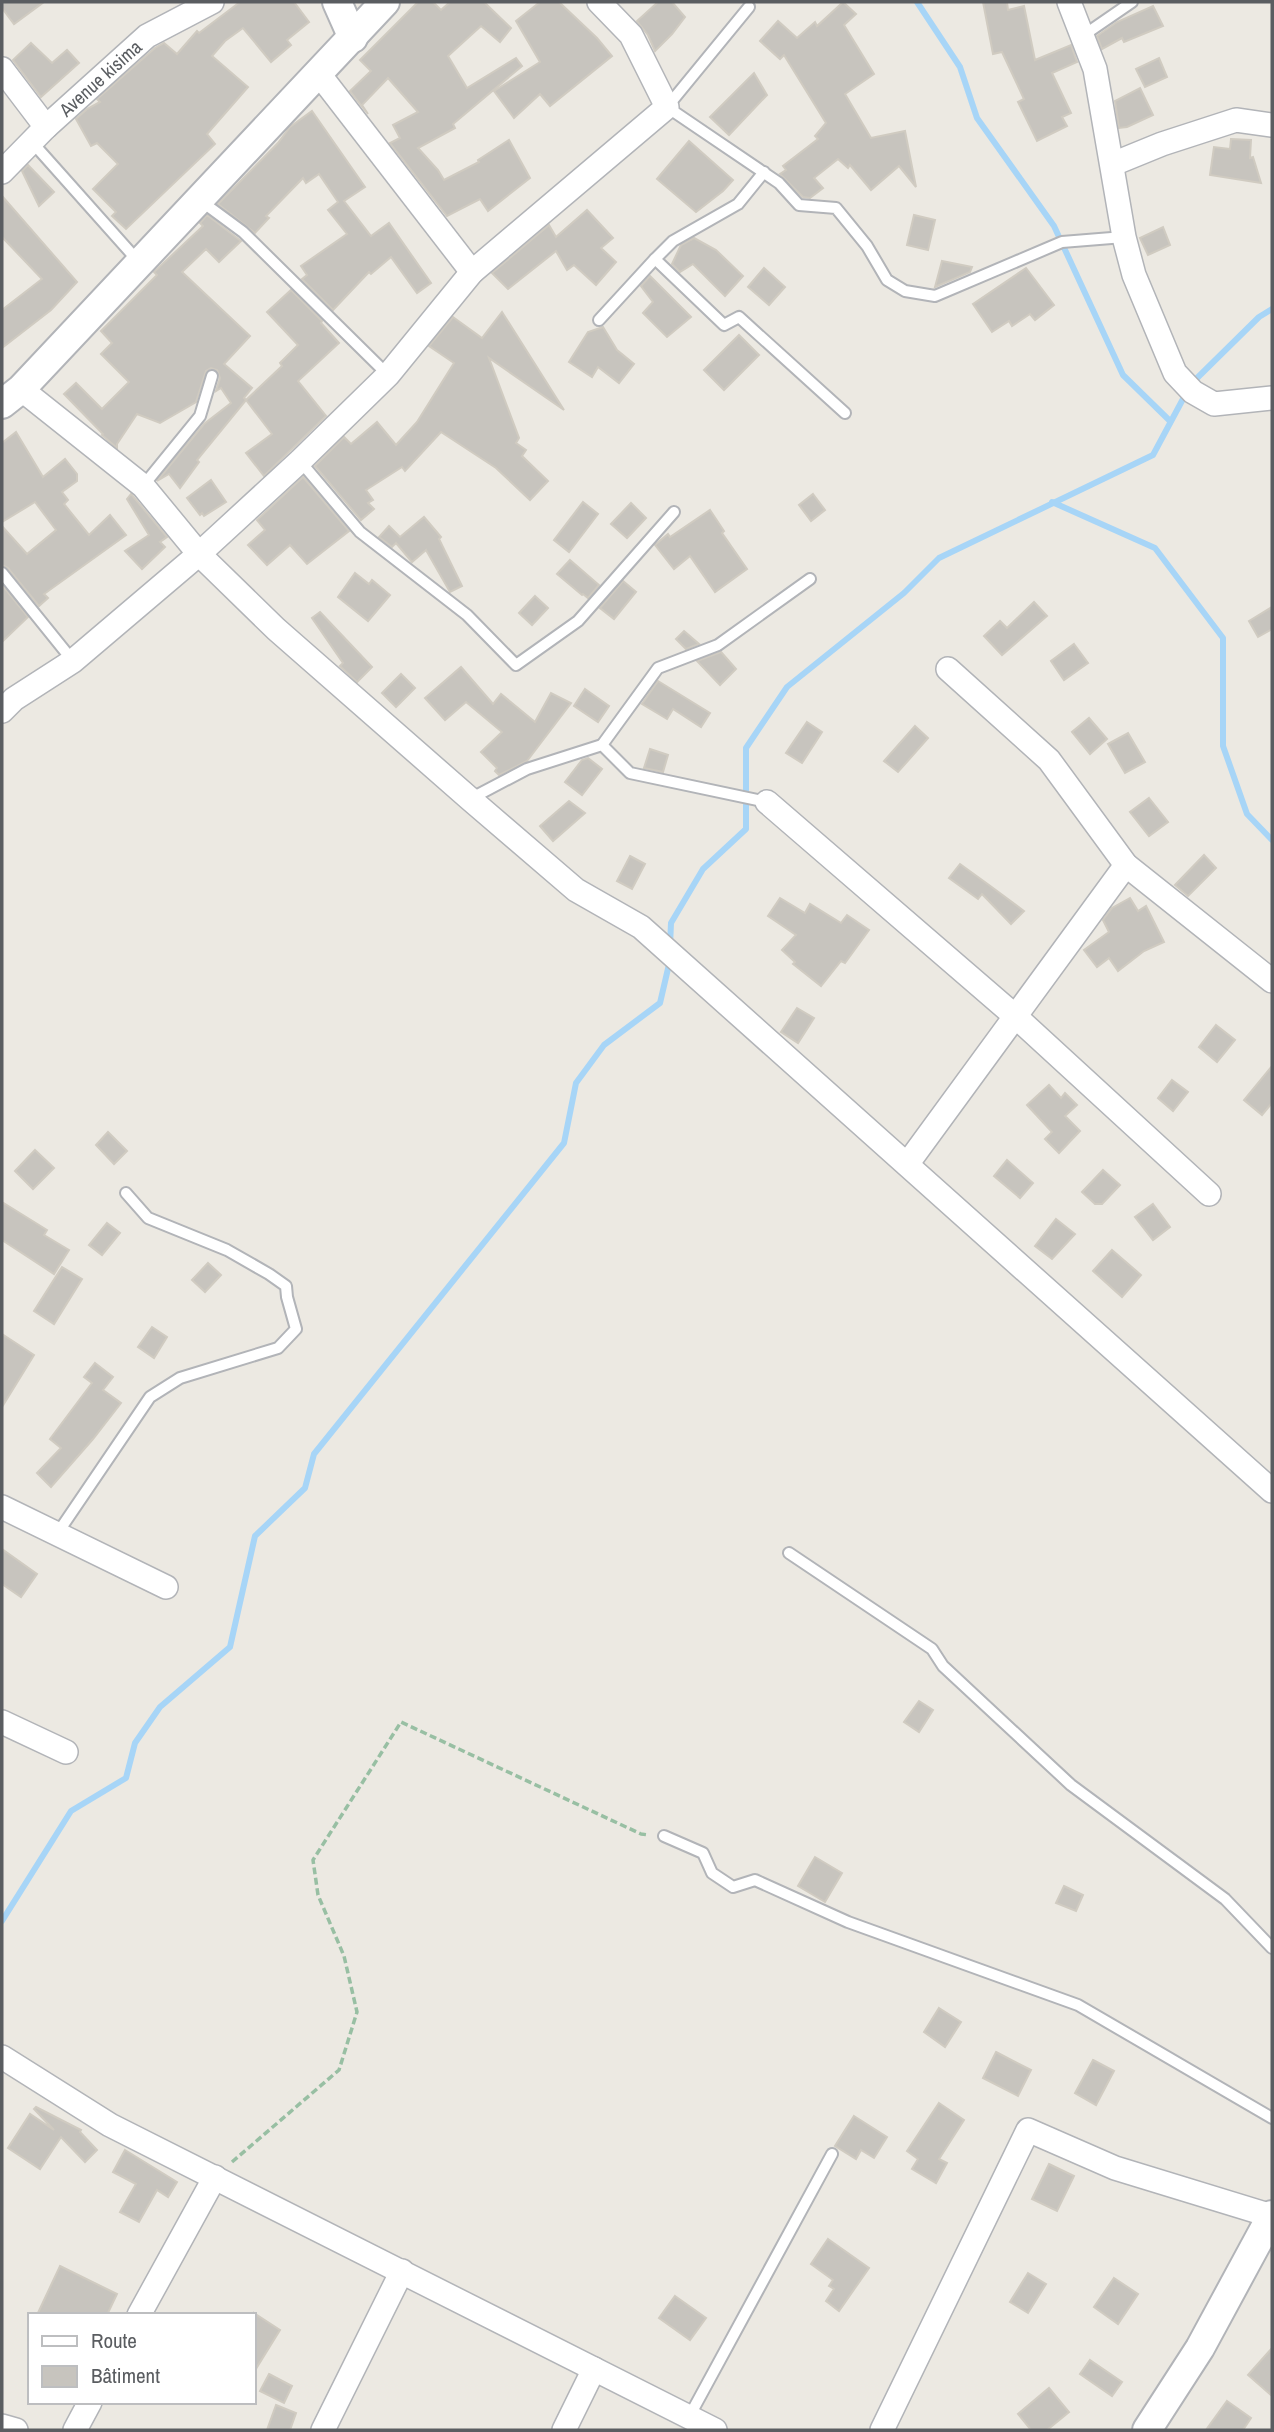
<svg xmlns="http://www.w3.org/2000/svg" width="1274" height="2432" viewBox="0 0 1274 2432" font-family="'Archivo Narrow',sans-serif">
<rect width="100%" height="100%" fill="#ece9e2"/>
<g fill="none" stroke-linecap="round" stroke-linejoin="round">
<!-- stream -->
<g stroke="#a7d5f7" stroke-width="6">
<path d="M917 2 960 67 977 118 1054 226 1123 375 1170 421"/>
<path d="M1052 502 1155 548 1223 638V746L1247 814 1272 840"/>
<path d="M670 946 671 923 703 869 746 829V748L787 687 904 593 939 558 1153 455 1191 384 1259 317 1272 309"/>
<path d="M2 1921 71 1811 126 1778 135 1743 160 1707 230 1647 255 1536 305 1488 314 1454 564 1143 576 1083 604 1045 660 1003 670 960"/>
</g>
</g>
<!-- building -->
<g fill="#c7c4be" stroke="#d0cbc1" stroke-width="2">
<path d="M2 2H44L14 24 2 8Z"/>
<path d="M240 2H294L309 22 287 40 291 45 271 62 243 28 225 41 212 56 248 87 207 134 215 144 126 229 112 216 116 212 93 189 118 164 97 143 91 146 76 119 87 109 100 102 97 99 155 48 164 43 177 54 197 31 199 33Z"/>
<path d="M418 2H433L441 10 450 2H484L511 28 500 42 481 26 448 56 467 88 516 58 522 66 453 124 455 128 418 148 438 170 444 180 479 162 478 160 509 140 530 178 488 211 480 199 447 216 390 143 400 138 393 125 418 112 388 78 362 105 368 114 350 91 371 71 360 60Z"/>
<path d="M540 2H559L597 38 612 56 550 106 540 94 514 118 494 91 540 62 516 21Z"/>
<path d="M658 2H672L685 17 672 34 655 51 648 35 637 21Z"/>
<path d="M843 2 856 14 844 25 874 74 845 94 871 138 905 131 916 187 899 166 871 190 850 165 848 168 838 159 814 178 823 188 810 198 803 197 780 174 786 170 783 166 818 139 815 136 826 123 784 55 780 59 760 41 778 21 797 38 815 22 817 26Z"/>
<path d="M983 2H1007L1008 10 1024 6 1035 60 1071 45 1077 62 1052 73 1071 113 1062 117 1067 126 1037 141 1018 102 1024 99 1002 52 993 54Z"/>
<path d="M1153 6 1163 26 1124 42 1122 38 1102 49 1097 36 1117 22Z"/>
<path d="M31 43 52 63 67 50 79 63 41 97 13 60Z"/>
<path d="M1159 58 1167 77 1145 87 1136 69Z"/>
<path d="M754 73 767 95 729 135 710 117Z"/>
<path d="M1140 88 1153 115 1127 127 1119 128 1115 101Z"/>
<path d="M312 111 365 187 344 201 371 236 389 223 431 283 417 293 391 257 371 274 369 272 333 310 302 279 307 275 301 266 347 234 328 210 338 202 319 174 306 183 303 178 266 216 269 218 255 233 218 204 278 143 290 127Z"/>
<path d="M1231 139 1251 140 1250 158 1253 157 1261 183 1210 175 1214 147 1230 149Z"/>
<path d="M689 141 733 180 723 191 696 212 657 179Z"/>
<path d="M28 165 54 192 39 206 22 171Z"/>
<path d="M2 196 77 282 51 310 2 348V310L42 279 2 237Z"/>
<path d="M587 210 613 238 601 248 616 262 596 285 574 265 567 270 556 251 508 289 492 273 549 225 556 237Z"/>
<path d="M207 215 241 241 219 262 206 249 182 272 250 336 224 364 252 388 244 398 246 400 282 366 280 363 298 345 267 312 291 290 322 321 321 323 339 343 298 381 326 416 264 476 246 453 272 434 246 400 197 460 199 462 180 488 169 474 157 481 204 424 231 403 221 388 216 391 220 378 217 370 211 368 206 371 196 402 160 423 137 414 117 444V448L102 435 103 434 64 394 76 383 102 409 129 382 101 354 112 343 101 331 157 275 154 272 203 226 200 223Z"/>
<path d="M914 215 935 220 928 250 907 245Z"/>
<path d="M1163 227 1170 245 1148 255 1140 238Z"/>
<path d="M694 238 716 250 743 276 725 296 693 264 680 272 672 264 681 245Z"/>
<path d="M942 261 972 267 970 272 935 287Z"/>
<path d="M764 268 785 287 769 305 748 287Z"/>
<path d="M1026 268 1054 305 1035 320 1030 314 1012 326 1009 321 992 332 973 304Z"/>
<path d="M650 276 691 317 667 337 643 313 653 302 641 286Z"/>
<path d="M502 312 564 410 489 358 519 438 516 443 526 450 522 456 548 481 530 500 496 468 441 432 405 471 402 467 366 490 373 500 368 503 374 509 361 520 315 466 344 437 351 444 377 422 396 445 417 422 454 363 429 346 453 317 482 338Z"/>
<path d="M603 327 617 350 634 364 619 383 598 367 592 377 569 362 588 332Z"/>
<path d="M739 335 759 355 724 390 704 370Z"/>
<path d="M16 432 43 477 65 459 77 474V481L62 492 68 500 64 504 89 535 110 515 126 535 44 594 48 598 39 606 8 568 2 565V526L27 554 56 530 35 502 2 522V443Z"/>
<path d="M303 477 349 531 307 564 290 545 267 565 248 545 265 530 257 520Z"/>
<path d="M211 480 226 502 204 516 202 513 200 515 187 498Z"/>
<path d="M131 494 167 537 160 542 165 547 142 569 125 551 149 535 127 499Z"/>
<path d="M813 494 825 510 811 521 799 505Z"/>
<path d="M583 502 598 514 569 552 554 540Z"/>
<path d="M631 503 646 518 627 538 611 524Z"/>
<path d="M710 510 724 531 722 533 747 569 715 592 690 556 674 569 655 545 668 534 670 537Z"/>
<path d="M424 517 441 537 439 539 462 586 450 592 426 550 412 562 396 543 392 547 379 537 389 526 400 537Z"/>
<path d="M570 560 599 585 588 598 583 594 582 595 557 574Z"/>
<path d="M355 573 369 584 372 580 390 595 368 621 338 597Z"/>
<path d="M623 581 636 592 614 619 600 608Z"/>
<path d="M2 585 28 617 2 642Z"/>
<path d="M535 596 548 608 532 625 519 613Z"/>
<path d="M1034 602 1047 616 1002 655 984 636 1000 621 1007 628Z"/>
<path d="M1272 607V629L1258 637 1249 621Z"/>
<path d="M320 612 372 667 357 682 340 666 343 663 312 618Z"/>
<path d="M684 631 699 644 686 649 676 639Z"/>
<path d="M1074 644 1088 663 1064 680 1051 661Z"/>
<path d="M721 652 736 669 720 685 697 661Z"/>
<path d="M461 667 493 704 501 694 535 722 551 693 571 703 527 761 499 775 495 771 497 768 481 752 502 732 466 702 445 720 425 698Z"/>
<path d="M401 674 415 688 396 707 382 693Z"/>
<path d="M658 681 710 713 701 727 673 709 667 719 642 704Z"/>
<path d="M585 689 609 706 598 722 574 706Z"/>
<path d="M1089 718 1107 739 1090 754 1072 732Z"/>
<path d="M807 722 822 732 802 763 786 753Z"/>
<path d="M915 726 928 738 898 772 884 761Z"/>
<path d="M1128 733 1145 762 1125 773 1108 744Z"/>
<path d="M650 749 668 755 663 772 644 768Z"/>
<path d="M588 758 602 769 582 795 565 782 582 760Z"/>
<path d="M1149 798 1168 822 1149 836 1130 812Z"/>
<path d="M569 801 585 813 553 841 540 826Z"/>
<path d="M1204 855 1216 868 1188 896 1175 885Z"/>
<path d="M630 856 645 864 632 889 617 881Z"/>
<path d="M960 864 989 885 1024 911 1011 924 982 894 978 899 949 878Z"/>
<path d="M780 898 805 913 810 904 841 923 847 915 869 930 845 963 841 961 821 986 793 964 795 962 782 950 796 935 768 916Z"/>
<path d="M1130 898 1138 911 1146 906 1164 942 1144 951 1118 971 1109 958 1097 967 1084 950 1109 932 1103 920 1112 908Z"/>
<path d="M797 1008 814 1018 798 1043 781 1032Z"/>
<path d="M1216 1025 1235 1040 1217 1062 1199 1047Z"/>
<path d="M1272 1066V1103L1262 1115 1244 1100Z"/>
<path d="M1172 1080 1188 1092 1173 1111 1158 1098Z"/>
<path d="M1049 1085 1061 1098 1065 1093 1077 1105 1065 1116 1080 1131 1059 1153 1045 1139 1052 1132 1027 1105Z"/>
<path d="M108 1132 127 1151 114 1164 96 1145Z"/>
<path d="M35 1150 54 1168 33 1189 15 1171Z"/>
<path d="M1007 1160 1033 1183 1020 1198 994 1176Z"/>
<path d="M1103 1170 1120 1185 1102 1204H1095L1082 1192Z"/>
<path d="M2 1202 47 1230 44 1235 69 1250 54 1274 2 1240Z"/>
<path d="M1153 1204 1170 1227 1153 1240 1135 1217Z"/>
<path d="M1056 1219 1075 1234 1052 1259 1035 1246Z"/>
<path d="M107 1223 120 1233 102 1255 89 1245Z"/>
<path d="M1112 1250 1141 1275 1122 1297 1093 1271Z"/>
<path d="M208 1263 221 1275 205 1292 192 1280Z"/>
<path d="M62 1267 82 1279 54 1324 34 1311Z"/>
<path d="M152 1327 167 1337 154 1358 138 1347Z"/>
<path d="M2 1334 34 1355 2 1407Z"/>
<path d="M95 1363 113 1377 103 1390 121 1403 93 1439 51 1487 37 1473 61 1448 50 1439 92 1383 84 1377Z"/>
<path d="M2 1549 37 1574 21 1597 2 1584Z"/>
<path d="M919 1701 933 1710 919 1732 904 1722Z"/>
<path d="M815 1857 842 1873 825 1902 798 1886Z"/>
<path d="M1064 1886 1083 1895 1076 1911 1056 1903Z"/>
<path d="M939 2008 961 2022 945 2047 924 2032Z"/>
<path d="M996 2052 1031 2070 1018 2096 983 2078Z"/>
<path d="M1093 2060 1114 2071 1096 2105 1075 2093Z"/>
<path d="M939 2103 964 2120 939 2159 947 2163 936 2183 912 2169 918 2159 907 2151Z"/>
<path d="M36 2107 81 2130 80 2132 97 2150 85 2162 61 2137 40 2169 8 2148 30 2114 54 2130 34 2109Z"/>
<path d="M854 2116 887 2137 874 2158 861 2150 856 2159 835 2146Z"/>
<path d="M125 2150 177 2182 168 2197 157 2190 139 2222 120 2212 136 2184 113 2172Z"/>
<path d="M1049 2164 1074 2176 1057 2211 1032 2199Z"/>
<path d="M828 2239 869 2268 839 2311 826 2301 834 2289 829 2286 833 2280 811 2264Z"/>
<path d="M60 2266 117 2294 107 2315H37Z"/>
<path d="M1028 2273 1046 2284 1028 2313 1010 2302Z"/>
<path d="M1114 2278 1138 2294 1118 2324 1094 2307Z"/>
<path d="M675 2296 706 2318 690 2340 659 2318Z"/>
<path d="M254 2313 280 2330 254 2372Z"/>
<path d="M1272 2348V2396L1248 2375Z"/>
<path d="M1090 2360 1122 2382 1112 2396 1080 2374Z"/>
<path d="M269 2374 292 2386 284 2403 260 2391Z"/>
<path d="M1049 2388 1069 2412 1047 2430H1031L1018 2414Z"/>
<path d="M1227 2401 1251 2418 1243 2430H1206Z"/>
<path d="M276 2405 296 2413 290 2430H267Z"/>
</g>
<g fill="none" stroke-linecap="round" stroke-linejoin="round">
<!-- service casing -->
<g stroke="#b2b4b8" stroke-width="14">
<g id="service">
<path d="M749 7 667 107 779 183 799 205 836 208 867 246 887 280 905 291 935 296 1062 242 1124 237"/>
<path d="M1084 35 1132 2"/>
<path d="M32 142 138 261"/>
<path d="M764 172 738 204 673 241 655 259 724 325 739 317 845 413"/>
<path d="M201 201 243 232 388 375"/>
<path d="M599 320 655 259"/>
<path d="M300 461 360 532 467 615 516 665 578 621 674 512"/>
<path d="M143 486 200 416 212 376"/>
<path d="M2 573 73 661"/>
<path d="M602 745 658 668 718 645 810 579"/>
<path d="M470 799 527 769 602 745 630 773 767 802"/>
<path d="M57 1534 150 1397 180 1378 278 1348 296 1329 287 1297 286 1286 269 1274 227 1250 148 1218 126 1193"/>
<path d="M789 1553 932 1649 943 1666 1071 1785 1225 1899 1272 1948"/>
<path d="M664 1836 703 1853 712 1873 733 1887 755 1880 848 1922 1078 2005 1272 2118"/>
<path d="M689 2417 832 2154"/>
</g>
</g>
<!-- minor casing -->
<g stroke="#b2b4b8" stroke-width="26">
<g id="minor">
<path d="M1069 2 1095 69 1124 237 1134 275 1175 373 1193 392 1214 404 1272 398"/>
<path d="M2 69 46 127"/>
<path d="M319 74 472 272"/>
<path d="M1113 164 1162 144 1236 120 1272 125"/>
<path id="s1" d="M2 172 46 127 147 36 212 2"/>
<path d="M21 389 143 486 199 554 276 629 470 799 576 890 641 927 1272 1491"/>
<path d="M948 669 1049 760 1126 865 1272 981"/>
<path d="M2 711 14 699 73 661 199 554 300 461 388 375 472 272 667 107 631 35 599 2"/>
<path d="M767 802 1015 1016 1209 1194"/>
<path d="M908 1163 1126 865"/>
<path d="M2 1507 166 1587"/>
<path d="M2 1722 66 1752"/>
<path d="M2 2057 110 2125 715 2430"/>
<path d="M139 2315 215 2177"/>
<path d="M2 2426 16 2430"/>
<path d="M75 2430 90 2402"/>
<path d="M323 2430 402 2271"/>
<path d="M564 2430 594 2369"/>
<path d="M882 2430 1028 2130 1115 2168 1272 2216"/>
</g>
</g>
<!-- tertiary casing -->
<g stroke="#b2b4b8" stroke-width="32">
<g id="tertiary">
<path d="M337 2 353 38"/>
<path d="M2 404 21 389 385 2"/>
<path d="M1147 2430 1200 2348 1272 2215"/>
</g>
</g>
<!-- path -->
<path stroke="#98bfa3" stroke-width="3.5" stroke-dasharray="7 3.5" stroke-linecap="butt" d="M232 2162 339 2070 357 2012 344 1956 318 1895 313 1860 401 1722 641 1834 649 1835"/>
<!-- service -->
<use href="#service" stroke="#fff" stroke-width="10"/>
<!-- minor -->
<use href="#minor" stroke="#fff" stroke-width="23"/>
<!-- tertiary -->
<use href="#tertiary" stroke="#fff" stroke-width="28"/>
</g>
<g text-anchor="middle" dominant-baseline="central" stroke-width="6" stroke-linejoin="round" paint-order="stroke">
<!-- street labels -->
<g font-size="19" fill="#5a5d61" stroke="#fff">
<text stroke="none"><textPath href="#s1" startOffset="136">Avenue kisima</textPath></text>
</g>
</g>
<!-- border -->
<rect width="1274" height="2432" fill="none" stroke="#5a5d61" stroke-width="7"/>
<!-- legend -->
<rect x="28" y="2313" width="228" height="91" fill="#ffffff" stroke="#bdbec0" stroke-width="2"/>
<rect x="42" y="2336" width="35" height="10" fill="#ffffff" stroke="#bdbec0" stroke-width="2"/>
<text x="91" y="2348" font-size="21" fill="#5a5d61">Route</text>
<rect x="42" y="2366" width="35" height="21" fill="#c7c4be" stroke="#bdbec0" stroke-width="2"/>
<text x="91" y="2383" font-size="21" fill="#5a5d61">Bâtiment</text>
</svg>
